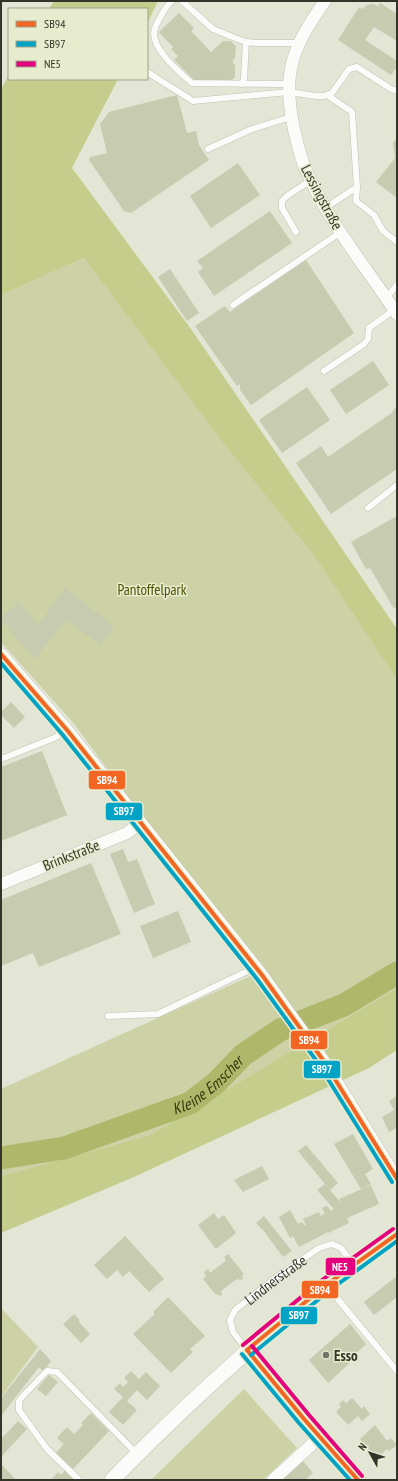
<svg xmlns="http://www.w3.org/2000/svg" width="398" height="1481" viewBox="0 0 398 1481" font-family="'PT Sans Narrow',sans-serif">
<rect width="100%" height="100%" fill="#e3e5d5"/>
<!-- green -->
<g fill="#ccd2a6">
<path d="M84 258 312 553 397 680V988L150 1135 1 1176V1089L257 973 75 725 1 642V295Z"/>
<path d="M1 1308 38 1347 1 1397Z"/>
<path d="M244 1389 297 1448 263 1480H151Z"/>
</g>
<!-- forest -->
<g fill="#c5cd8d">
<path d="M54 1H158L147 24V9H49Z"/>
<path d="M9 75V79H118L72 168 191 329 397 629V680L312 553 218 436 84 258 1 295V89Z"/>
<path d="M397 988V1050L369 1068 134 1177 1 1233V1176L150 1135Z"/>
</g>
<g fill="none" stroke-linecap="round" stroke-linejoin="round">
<!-- river -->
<path stroke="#afb86a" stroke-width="23" id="s1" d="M1 1158 64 1148 190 1103 217 1082 243 1055 280 1030 344 1005 397 973"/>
</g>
<!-- building -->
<g fill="#c7cbb0">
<path d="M380 3 397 14V41L374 27 365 40 397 61V67L391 75 338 40 359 7 362 9 367 5 372 4 378 6Z"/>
<path d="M179 13 194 28 191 31 211 52 223 41H230L236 46 235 58 233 60V63L235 65V77L229 82 195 81 174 60 178 56 171 49 173 47 159 32Z"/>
<path d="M177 95 187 133 196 131 199 145 209 160 131 213 124 211 89 160 90 157 107 153 100 124 109 112Z"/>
<path d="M397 138V198L376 182 395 158 393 143Z"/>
<path d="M238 163 260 195 211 228 190 196Z"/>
<path d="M270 211 292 243 214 296 198 272 203 268 197 261Z"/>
<path d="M306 260 354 333 251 405 240 390V384L237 386 195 326 225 306 230 312Z"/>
<path d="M170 269 199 313 187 321 158 277Z"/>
<path d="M373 361 389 385 346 414 330 390Z"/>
<path d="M307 387 330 420 282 453 259 420Z"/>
<path d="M397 407V469L331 514 296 463 321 446 328 457 393 412V410Z"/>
<path d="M397 516V607L394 609 370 568 366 569 351 542Z"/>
<path d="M65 588 97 613 98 611 99 613 98 614 114 627 100 645 66 619 35 659 1 620V617L19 602 38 625Z"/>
<path d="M11 702 25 717 14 728 1 715V712Z"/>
<path d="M42 751 67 815 1 841V767Z"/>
<path d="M123 849 128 862 137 859 155 904 134 913 110 854Z"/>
<path d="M91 863 121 934 39 967 33 953 1 966V900Z"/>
<path d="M178 911 191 942 153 958 140 926Z"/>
<path d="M397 1096V1128L389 1132 382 1117 394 1110 389 1101Z"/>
<path d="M353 1134 373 1169 365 1174 371 1184 361 1189 334 1144Z"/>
<path d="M306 1145 338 1183 330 1190 341 1203 339 1199 371 1185 379 1204 347 1218 349 1223 328 1233V1232L299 1247 293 1236 290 1238 279 1217 290 1210 298 1224 302 1222 305 1226 306 1225 303 1219 319 1212 321 1216 325 1213 322 1208 327 1206 331 1211 334 1209 317 1190 325 1184 298 1151Z"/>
<path d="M262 1166 269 1179 243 1192 234 1180Z"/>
<path d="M214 1213 218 1219 224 1215 236 1233 216 1249 198 1225Z"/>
<path d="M264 1216 292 1251 283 1257 263 1230 256 1223Z"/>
<path d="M125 1236 164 1279 149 1292 129 1271 123 1277 117 1270 107 1279 94 1265Z"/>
<path d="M228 1254 244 1274 242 1275 243 1279 240 1280 237 1279 221 1291 222 1295 220 1296 217 1294 216 1295 203 1279 206 1276 204 1272 208 1269 210 1273 216 1268 226 1261 224 1257Z"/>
<path d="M397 1276V1297L374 1315 364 1302Z"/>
<path d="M168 1297 205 1336 190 1349 193 1352 171 1373 133 1334 155 1314 153 1312Z"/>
<path d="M74 1314 80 1320 78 1321 90 1334 81 1343 63 1324Z"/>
<path d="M350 1324 366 1344 354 1355 356 1357 328 1383 309 1360Z"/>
<path d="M40 1349 51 1361 43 1371 39 1367 1 1416V1398Z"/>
<path d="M131 1371 139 1379 146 1372 160 1386 147 1400 137 1390 127 1401 137 1410 123 1425 109 1412 123 1397 114 1389 120 1383 123 1387 128 1382 124 1378Z"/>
<path d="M49 1375 58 1382 46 1396 37 1389Z"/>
<path d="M352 1398 362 1409 364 1406 370 1414 362 1421 358 1416 348 1425 336 1412 341 1407 339 1404 343 1400 346 1403Z"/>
<path d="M91 1413 109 1431 73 1469 56 1453 64 1444 57 1438 67 1427 74 1434 83 1425 81 1423Z"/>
<path d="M18 1421 27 1429 1 1457V1439Z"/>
<path d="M375 1425 387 1441 391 1438 397 1445 389 1451 387 1449 377 1458 360 1439Z"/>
<path d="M303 1461 313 1473 305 1480H282Z"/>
<path d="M1 1464 16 1480H2L1 1478Z"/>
<path d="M65 1470 73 1478 71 1480H51L58 1472 61 1475Z"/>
</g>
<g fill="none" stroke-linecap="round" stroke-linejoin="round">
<!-- service casing -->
<g stroke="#c0c2b4" stroke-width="7">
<g id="service">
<path d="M172 1C167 5 164 11 161 16 158 21 154 28 154 34 154 50 180 73 192 83L290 84"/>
<path d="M182 1 213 29 235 38 246 42 257 43H300"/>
<path d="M147 72 193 101 289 92 316 96H324L332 93 349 69 357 67 391 89 397 91"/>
<path d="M242 84 244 79 246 42"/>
<path d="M327 95 352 112 357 187 356 201 374 215 383 231 397 242"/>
<path d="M208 149 252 129 291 117"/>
<path d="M325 208 357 187"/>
<path d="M296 232 282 208V201L287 196 311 180"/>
<path d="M386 298 397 285"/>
<path d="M233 305 341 232"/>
<path d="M324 371 364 344 368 339 369 328 394 310"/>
<path d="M368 508 397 485"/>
<path d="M1 759 54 738 67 730"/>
<path d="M108 1016 158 1014 256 967"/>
<path d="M327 1286 397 1371"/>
<path id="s2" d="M247 1350 233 1332 230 1320 235 1310 277 1277 319 1248 332 1244 341 1248 353 1264"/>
<path d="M79 1480 47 1449 19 1410V1401L22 1397 47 1371 57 1372 63 1378 137 1454"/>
</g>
</g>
<!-- minor casing -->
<g stroke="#c0c2b4" stroke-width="13">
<g id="minor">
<path d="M325 1C311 21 296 43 291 68 287 88 290 110 294 129 297 142 300 157 306 170 328 222 366 267 397 314"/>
<path d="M1 654 67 730 262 975 323 1060 397 1179"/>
<path d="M1 884 127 833 140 823"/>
<path d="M273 1480 320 1437"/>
</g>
</g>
<!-- tertiary casing -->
<g stroke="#c0c2b4" stroke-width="16">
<g id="tertiary">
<path d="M247 1350 304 1419 358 1480"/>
<path d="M112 1480C200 1390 293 1306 397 1234"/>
</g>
</g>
<!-- service -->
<use href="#service" stroke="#fbfbf9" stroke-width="6"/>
<!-- minor -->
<use href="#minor" stroke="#fbfbf9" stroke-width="12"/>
<!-- tertiary -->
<use href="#tertiary" stroke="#fbfbf9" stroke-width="15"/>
<!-- bus-1 casing -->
<g stroke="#e7ecce" stroke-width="7">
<g id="bus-1">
<path d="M1 654 67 730 262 975 323 1060 397 1179"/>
<path d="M247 1350 326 1285 397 1234"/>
<path d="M247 1350 304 1419 358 1480"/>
</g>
</g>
<!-- bus-2 casing -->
<g stroke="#e7ecce" stroke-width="7">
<g id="bus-2">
<path d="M1 663 62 734 257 979 318 1063 392 1182"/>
<path d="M242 1354 299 1423 350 1480"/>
<path d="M251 1355 330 1290 397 1241"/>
</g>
</g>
<!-- bus-3 casing -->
<g stroke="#e7ecce" stroke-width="7">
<g id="bus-3">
<path d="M243 1345 322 1280 393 1229"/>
<path d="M252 1346 309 1415 362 1476"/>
</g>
</g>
<!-- bus-1 -->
<use href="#bus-1" stroke="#f26522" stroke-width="4"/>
<!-- bus-2 -->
<use href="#bus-2" stroke="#03a3c6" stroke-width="4"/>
<!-- bus-3 -->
<use href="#bus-3" stroke="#e5007d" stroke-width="4"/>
</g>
<!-- markers -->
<circle fill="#717366" stroke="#e7ecce" stroke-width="1.5" cx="326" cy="1355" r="4"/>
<g text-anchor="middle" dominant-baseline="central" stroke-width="3" stroke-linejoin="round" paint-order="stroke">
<!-- street labels -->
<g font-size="15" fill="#33352a" stroke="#e7ecce">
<text transform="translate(322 197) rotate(62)">Lessingstraße</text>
<text transform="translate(71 855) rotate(-22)">Brinkstraße</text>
<text stroke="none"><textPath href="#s2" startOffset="97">Lindnerstraße</textPath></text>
</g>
<!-- park labels -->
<g font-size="15" fill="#4b5200" stroke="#e7ecce">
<text x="152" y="589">Pantoffelpark</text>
</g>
<!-- poi labels -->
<g font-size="15" font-weight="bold" fill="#33352a" stroke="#e7ecce" text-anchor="start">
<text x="334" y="1355">Esso</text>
</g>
<!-- water labels -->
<g font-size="16" font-style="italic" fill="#31360a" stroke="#e7ecce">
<text stroke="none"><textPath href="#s1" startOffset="222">Kleine Emscher</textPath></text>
</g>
</g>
<g stroke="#e7ecce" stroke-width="1.5">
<rect x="88" y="770" width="38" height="20" rx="4" fill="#f26522"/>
<rect x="105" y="802" width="38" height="19" rx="4" fill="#03a3c6"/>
<rect x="290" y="1030" width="38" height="20" rx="4" fill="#f26522"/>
<rect x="303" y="1060" width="38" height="19" rx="4" fill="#03a3c6"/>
<rect x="325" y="1257" width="31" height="19" rx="4" fill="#e5007d"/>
<rect x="301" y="1280" width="38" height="19" rx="4" fill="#f26522"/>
<rect x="280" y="1306" width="38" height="19" rx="4" fill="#03a3c6"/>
</g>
<g font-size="11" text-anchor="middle" font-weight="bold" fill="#fff">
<text x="107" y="784">SB94</text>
<text x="124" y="815">SB97</text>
<text x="309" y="1044">SB94</text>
<text x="322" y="1073">SB97</text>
<text x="340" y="1271">NE5</text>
<text x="320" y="1294">SB94</text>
<text x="299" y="1319">SB97</text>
</g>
<!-- border -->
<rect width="398" height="1481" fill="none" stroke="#33352a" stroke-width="4"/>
<!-- legend -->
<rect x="8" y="8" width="140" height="72" fill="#e7ecce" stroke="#9fa38c"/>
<rect x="16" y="21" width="20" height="6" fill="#f26522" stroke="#9fa38c"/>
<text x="44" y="28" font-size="12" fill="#33352a">SB94</text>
<rect x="16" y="41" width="20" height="6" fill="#03a3c6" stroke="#9fa38c"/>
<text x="44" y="48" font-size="12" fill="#33352a">SB97</text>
<rect x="16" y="61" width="20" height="6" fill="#e5007d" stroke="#9fa38c"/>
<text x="44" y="68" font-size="12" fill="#33352a">NE5</text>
<!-- north arrow -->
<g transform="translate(370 1453) rotate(309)" stroke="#e7ecce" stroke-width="3" paint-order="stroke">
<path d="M0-3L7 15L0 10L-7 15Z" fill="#33352a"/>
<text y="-6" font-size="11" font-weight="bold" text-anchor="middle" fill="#33352a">N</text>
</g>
</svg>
